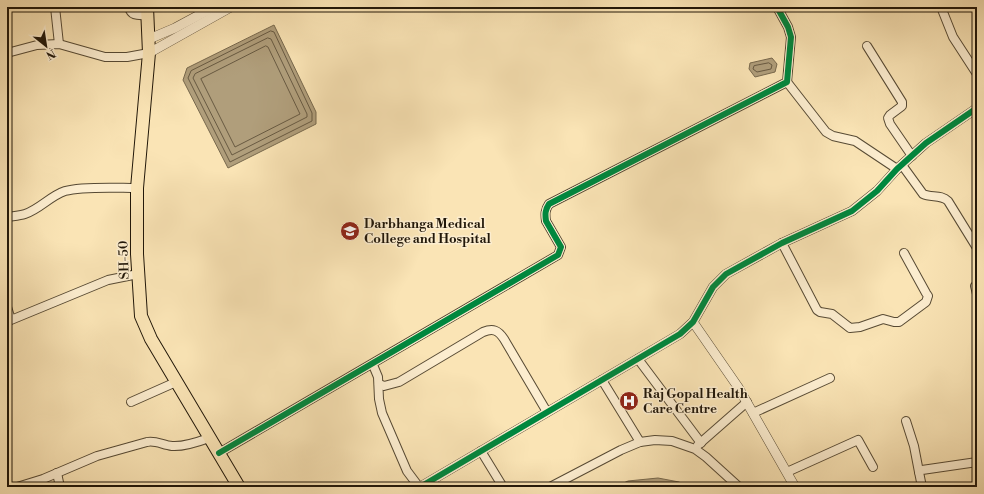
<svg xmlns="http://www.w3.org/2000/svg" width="984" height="494" viewBox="0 0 984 494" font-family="'Libre Bodoni',serif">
<rect width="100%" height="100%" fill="#fae4b5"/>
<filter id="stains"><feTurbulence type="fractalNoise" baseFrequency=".005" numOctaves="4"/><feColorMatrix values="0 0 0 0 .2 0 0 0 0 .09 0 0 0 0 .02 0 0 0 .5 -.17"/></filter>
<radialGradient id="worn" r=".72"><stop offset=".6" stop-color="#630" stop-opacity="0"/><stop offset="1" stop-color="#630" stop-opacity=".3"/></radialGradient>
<!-- water -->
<g fill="#b09e7b" stroke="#77684d">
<path d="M274 25 316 112V124L228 168 183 80 187 68Z"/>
<path d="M772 58 777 64 775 72 755 77 749 69 750 63Z"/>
<path d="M658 478 679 482 688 487H615L628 481Z"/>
</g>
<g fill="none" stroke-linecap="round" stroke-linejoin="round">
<!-- shore -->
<g stroke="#685a42" stroke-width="1">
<path d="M271 31 274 32 312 113V121L230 162 188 78 191 71Z"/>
<path d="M268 38 271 39 307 114V117L232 155 193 78 195 74Z"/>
<path d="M266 46 268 47 300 114 235 147 201 79Z"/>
<path d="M769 63 772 65 771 69 757 72 753 69 754 66Z"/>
<path d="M624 487C639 480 664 482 679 487"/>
</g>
<!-- minor casing -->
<g stroke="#574a34" stroke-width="10">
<g id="minor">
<path d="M55 7 59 44"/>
<path d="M129 7C131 17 139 15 148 15"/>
<path d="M941 7 953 37 977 74"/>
<path d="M867 46 902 102V106L890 115 888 118 890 124 912 156"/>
<path d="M7 53 37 45 59 44 105 57H127L149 53"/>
<path d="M787 82 826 132 833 136 855 141 897 169"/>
<path d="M902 165 923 194C931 198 941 194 948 201L977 248"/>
<path d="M7 217C13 216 19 216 25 214 40 209 50 196 65 191 83 186 117 188 137 188"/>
<path d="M782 243 817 310 820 312 832 314 850 328 860 327 883 319 894 322H899L926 302 928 296 926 293 904 253"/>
<path d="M977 284 975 286 977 294"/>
<path d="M7 307 11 320 108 280 138 274"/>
<path d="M638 359 701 443"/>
<path d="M373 365 378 377 379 399 382 413 407 471 419 487"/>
<path d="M602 380 640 442"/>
<path d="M379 384 384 386 399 382 483 332C493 328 498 330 504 339L547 412"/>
<path d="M131 402 176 382"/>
<path d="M753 413 830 378"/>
<path d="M906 421 914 446 919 472"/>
<path d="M698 445 747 402"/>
<path d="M481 451 503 487"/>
<path d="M219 453 558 255 561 247 546 221C545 214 545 210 549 204L787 82 791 37 788 27 777 7"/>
<path d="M787 472 858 440 873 467"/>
<path d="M57 473 60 487"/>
<path d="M17 487 43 479 97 456 147 442C155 440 163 445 172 446 184 447 198 442 209 438"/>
<path d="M550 487 621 450 640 442 655 440 672 441 695 449 706 457 739 487"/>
<path d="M922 487 919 472 922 470 977 462"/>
</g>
</g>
<!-- tertiary casing -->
<g stroke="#574a34" stroke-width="10">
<g id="tertiary">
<path d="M149 39 175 28 214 7"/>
<path d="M149 53 231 7"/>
<path d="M693 322 738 387 795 487"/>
<path d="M420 487 680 334 693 322 713 287 726 274 782 243 852 211 877 191 897 169 926 143 977 108"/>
</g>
</g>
<!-- primary casing -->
<g stroke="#211709" stroke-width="14">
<path id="primary" d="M147 7 149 53 137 188V254L141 316 151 339 239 487"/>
</g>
<!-- minor -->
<use href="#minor" stroke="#fcedcf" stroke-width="8"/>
<!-- tertiary -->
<use href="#tertiary" stroke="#fcedcf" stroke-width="9"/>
<!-- primary -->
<use href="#primary" stroke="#fae4b5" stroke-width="12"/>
<!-- cycleway casing -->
<g stroke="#fcedcf" stroke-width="8">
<g id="cycleway">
<path d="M219 453 558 255 561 247 546 221C545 214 545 210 549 204L787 82 791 37 788 27 777 7"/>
<path d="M420 487 680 334 693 322 713 287 726 274 782 243 852 211 877 191 897 169 926 143 977 108"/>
</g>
</g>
<!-- cycleway -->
<use href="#cycleway" stroke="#00873e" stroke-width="6"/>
</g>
<!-- icons -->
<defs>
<g id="university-disc" transform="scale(1)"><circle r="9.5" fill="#8f2418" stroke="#fcedcf"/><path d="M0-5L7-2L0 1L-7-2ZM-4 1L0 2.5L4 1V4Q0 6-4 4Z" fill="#fff"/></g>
<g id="hospital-disc" transform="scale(1)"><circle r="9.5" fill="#8f2418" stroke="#fcedcf"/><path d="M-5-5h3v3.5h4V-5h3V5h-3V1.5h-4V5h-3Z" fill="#fff"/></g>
</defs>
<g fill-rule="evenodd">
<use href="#university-disc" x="350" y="231"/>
<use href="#hospital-disc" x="629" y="401"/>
</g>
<g text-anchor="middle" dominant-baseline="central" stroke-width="3" stroke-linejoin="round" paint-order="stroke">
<!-- poi labels -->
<g font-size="13" font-weight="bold" fill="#211709" stroke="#fcedcf" text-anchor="start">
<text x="364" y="224">Darbhanga Medical<tspan x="364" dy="15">College and Hospital</tspan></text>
<text x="643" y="394">Raj Gopal Health<tspan x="643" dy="15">Care Centre</tspan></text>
</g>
<!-- street labels -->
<g font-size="13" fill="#211709" stroke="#fcedcf">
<text transform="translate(124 260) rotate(-92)">SH-50</text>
</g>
</g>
<!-- margin -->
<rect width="984" height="494" fill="none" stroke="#fae4b5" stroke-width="24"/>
<rect x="8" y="8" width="968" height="478" fill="none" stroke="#211709" stroke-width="2"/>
<rect x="12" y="12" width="960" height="470" fill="none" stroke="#211709"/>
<!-- north arrow -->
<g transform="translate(46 46) rotate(150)" stroke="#fcedcf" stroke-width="3" paint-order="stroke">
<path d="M0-3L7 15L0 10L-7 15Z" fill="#211709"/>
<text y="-6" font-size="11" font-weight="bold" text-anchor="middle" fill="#211709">N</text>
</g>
<rect width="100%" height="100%" filter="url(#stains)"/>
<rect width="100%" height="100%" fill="url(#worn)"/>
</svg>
